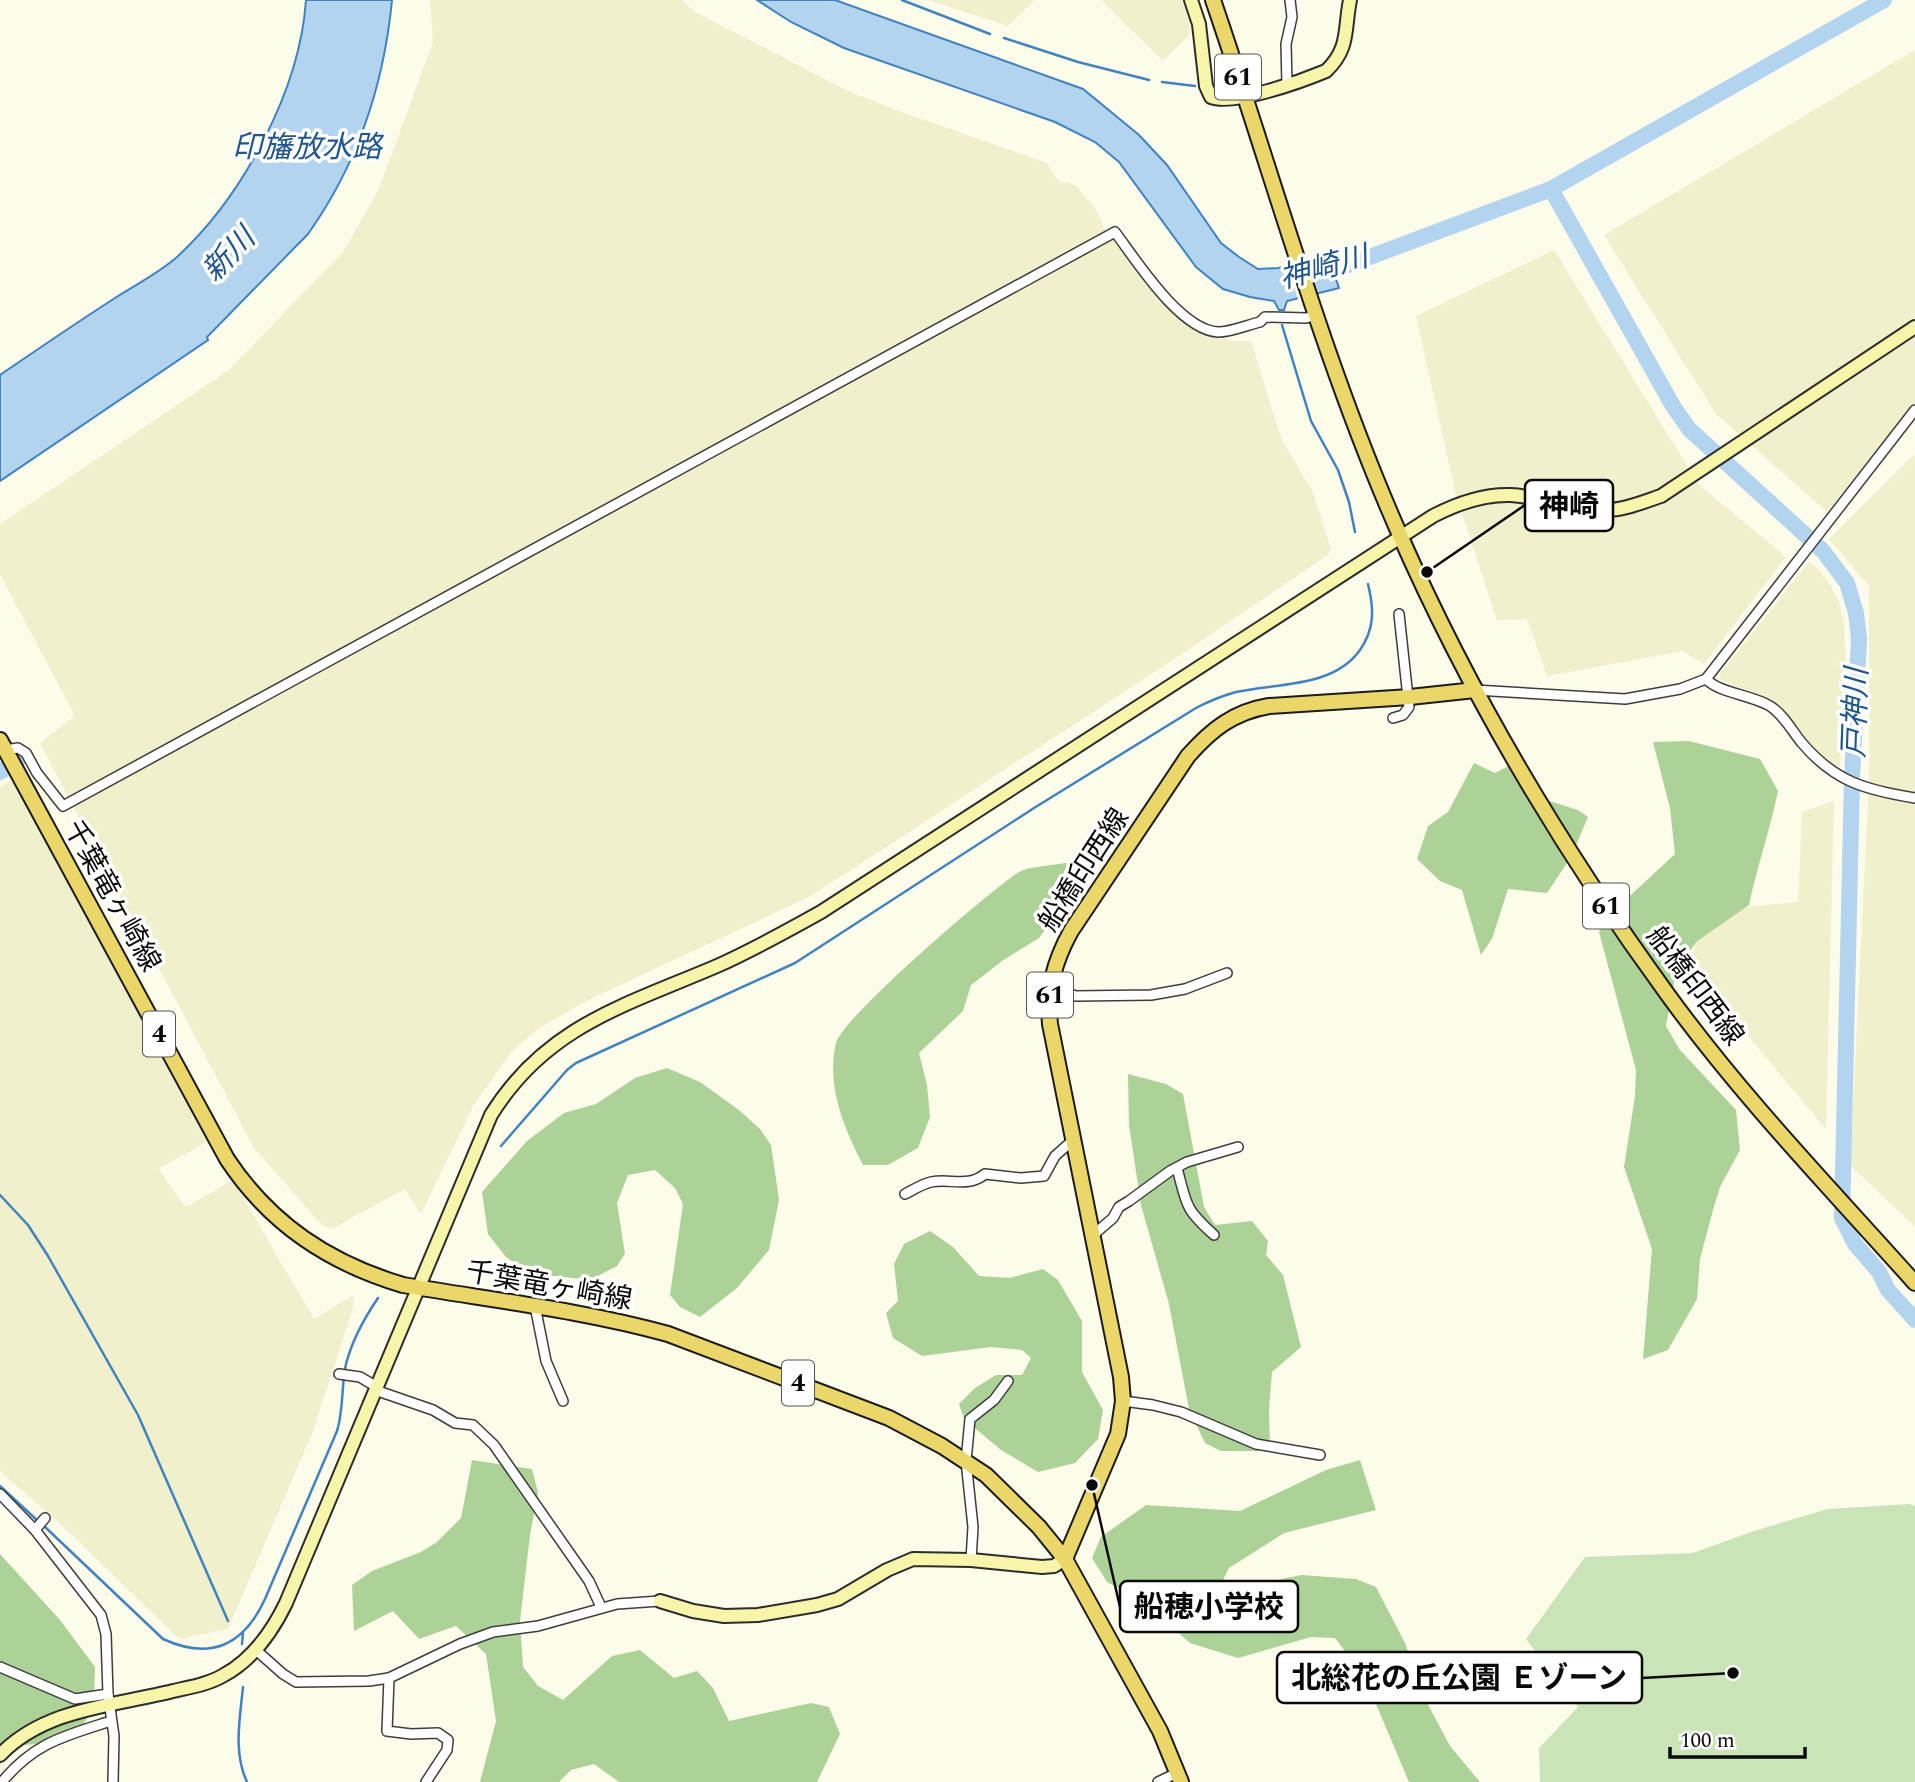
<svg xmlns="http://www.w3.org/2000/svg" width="1915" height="1782" viewBox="0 0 1915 1782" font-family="Spectral,'Noto Sans JP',serif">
<rect width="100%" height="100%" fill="#fdfbe9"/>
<!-- farmland -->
<g fill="#f0f0cc">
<path d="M430 0H682L695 12 848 91 893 109 1047 163 1060 183 1067 182 1076 186 1096 209 1104 228 1118 242 1140 274 1175 315 1188 325 1220 338 1234 341H1251L1281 438 1312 490 1331 549 1329 554 1176 658 811 896 588 1000 535 1031 511 1052 473 1106 423 1210 421 1213 416 1207 405 1189 331 1229 321 1224 254 1148 40 743 75 716 0 574V524L229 370 343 252 379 189 433 42Z"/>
<path d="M929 0H1035L1008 26Z"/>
<path d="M1101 0H1182L1190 22 1189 35 1163 61Z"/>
<path d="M1915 50V401L1827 512 1716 414 1604 235Z"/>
<path d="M1554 250 1699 485 1786 557 1704 664 1683 651 1547 676 1527 619 1497 620 1456 495 1416 316Z"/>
<path d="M1915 454V1227L1850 1165 1869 783V586L1829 539Z"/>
<path d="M1809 562 1819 570 1831 586 1839 602 1844 623 1846 662 1840 767 1829 764 1782 710 1771 702 1720 679V674Z"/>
<path d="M10 781 17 786 207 1142 158 1169 186 1207 233 1180 314 1319 354 1295 353 1308 313 1431 228 1629 179 1639 68 1531 0 1471V787Z"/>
<path d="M1834 801 1826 1129 1692 969 1695 932 1717 910 1798 902 1802 812Z"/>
</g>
<!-- green -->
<path fill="#cae3b7" d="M1909 1504 1915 1506V1782H1540L1539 1748 1578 1707 1526 1639 1585 1557 1693 1553 1754 1531 1828 1509Z"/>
<!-- forest -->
<g fill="#add297">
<path d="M1689 741 1760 759 1778 791C1770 830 1757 867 1749 905L1696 942 1676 972 1666 1026 1680 1050 1736 1110 1740 1150 1720 1187 1713 1210 1700 1259 1697 1299 1668 1350 1643 1359 1652 1249 1624 1167 1635 1096 1636 1070 1599 932 1619 906 1675 854 1670 808 1653 742Z"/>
<path d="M1522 759 1546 800 1578 810 1588 817 1571 857 1547 893 1508 889 1492 939 1481 955 1462 890 1440 881 1417 859 1428 826 1448 812 1474 763 1495 773Z"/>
<path d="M1071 862 1072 878 1063 905 1039 938 1002 961 971 985 963 1011 919 1053 927 1085 930 1117 918 1148 888 1165H863C844 1128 826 1086 836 1043 842 1018 990 890 1019 872 1030 866 1058 865 1071 862Z"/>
<path d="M667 1068 700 1082 739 1110 760 1129 771 1145 779 1200 769 1250 737 1288 700 1317 680 1307 670 1295 683 1204 675 1188 655 1170 628 1175 617 1203 625 1254 617 1266 590 1280 528 1273 506 1257 488 1234 482 1192 527 1141 564 1113 596 1104 635 1078Z"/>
<path d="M1128 1074 1166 1084 1183 1094 1204 1207 1215 1225 1252 1221 1268 1241 1266 1255 1283 1275 1301 1347 1272 1372 1269 1410 1270 1451H1221L1205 1443 1189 1409 1169 1304 1141 1205 1129 1125Z"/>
<path d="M930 1231 953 1247 979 1276 1010 1278 1043 1269 1058 1280 1082 1321V1372L1103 1410 1098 1439 1075 1463 1038 1472 1001 1450 964 1419 959 1404 975 1388 996 1375H1022L1031 1358 1022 1350 991 1347 922 1356 893 1338 886 1313 898 1301 894 1264 904 1244Z"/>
<path d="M472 1460 532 1469 538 1493 530 1535 520 1621 523 1667 538 1686 563 1700 612 1656 640 1650 674 1678 697 1671 713 1688 729 1721 811 1703 829 1707 840 1734 817 1782H619L594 1764 571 1770 559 1782H480L496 1721 486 1654 456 1626 419 1639 393 1611 354 1631 352 1585 372 1571 421 1552 437 1542 461 1518Z"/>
<path d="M1360 1460 1376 1510 1284 1533 1229 1568 1221 1584 1237 1589 1301 1575 1356 1579 1376 1587 1405 1643 1423 1695 1450 1746 1480 1782H1409L1365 1678 1335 1638 1311 1637 1238 1658 1190 1643 1137 1597 1107 1582 1092 1558 1101 1537 1146 1505 1240 1511 1326 1470Z"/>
<path d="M0 1554 60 1620 95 1667 94 1706 83 1725 53 1742 15 1746 0 1764Z"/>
</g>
<!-- water -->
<g fill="#b2d4ef" stroke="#4083bf" stroke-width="2">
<path d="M306 0H392C384 84 357 165 308 234L207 337 208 340 0 481V375C38 349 76 323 115 298 135 285 159 273 177 257 243 196 300 90 306 0Z"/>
<path d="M757 0H835L1083 89 1139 135 1167 165 1221 243 1239 257 1258 269 1278 268 1328 256 1339 288 1287 301 1284 310H1279L1274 301 1250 297 1223 289 1196 267 1119 162 1095 142 1055 122 844 48 791 22Z"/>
</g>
<!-- pier -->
<path fill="#fdfbe9" d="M1303 259 1315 298 1299 302 1286 263Z"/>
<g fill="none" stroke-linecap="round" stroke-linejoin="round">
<!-- stream -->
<g stroke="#4083bf" stroke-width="2.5">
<path d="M902 0 990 34"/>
<path d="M1004 38 1078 62 1149 80"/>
<path d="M1162 82 1195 86"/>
<path d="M1282 325 1311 421 1338 470 1349 502 1355 532"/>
<path d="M501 1146 567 1070 576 1063 795 963 1034 808 1196 708C1209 701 1222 696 1236 692 1277 683 1333 688 1360 650 1375 628 1374 609 1368 584"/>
<path d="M0 1195 28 1225 48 1256 138 1415 228 1621"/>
<path d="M0 1486 39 1522"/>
<path d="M44 1526 163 1639C211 1661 244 1645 265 1599L337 1431C344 1409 341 1386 346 1364 352 1341 365 1317 378 1298"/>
<path d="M242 1644 243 1633"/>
<path d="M243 1687C240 1718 233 1752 247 1782"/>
</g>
<!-- river -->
<g stroke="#b2d4ef" stroke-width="16">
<path d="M1551 189 1673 406 1689 429 1823 551 1847 583 1856 613 1859 639 1852 778 1842 1218 1855 1244 1879 1272 1888 1290 1915 1320"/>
<path d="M1314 275 1351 264 1551 189 1884 0"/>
<path d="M0 772 16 762 21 756"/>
</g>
<!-- street casing -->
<g stroke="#3d3d3d" stroke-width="12">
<g id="street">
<path d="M1287 84 1286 44 1292 17 1290 0"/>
<path d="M1706 679C1719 693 1752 695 1770 706 1784 715 1792 731 1802 743 1835 782 1866 790 1915 798"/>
<path d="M1475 690 1625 699 1680 689 1706 679 1915 410"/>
<path d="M1393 718 1403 715 1409 707 1399 614"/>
<path d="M5 750 18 748 26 753 37 773 63 806 1115 232C1136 260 1180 330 1218 332 1231 332 1247 325 1260 322L1265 317 1306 318 1316 315"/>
<path d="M1050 988 1076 996 1151 995 1185 989 1227 973"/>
<path d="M1177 1168C1187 1205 1184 1208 1214 1235"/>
<path d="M905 1194C913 1190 922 1184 931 1182 950 1178 968 1188 985 1174L1021 1178 1044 1176 1055 1156 1073 1140"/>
<path d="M1092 1236 1113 1218 1119 1207 1129 1201 1170 1171 1187 1162 1238 1147"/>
<path d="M535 1306 546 1361 563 1401"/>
<path d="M339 1374 360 1377 377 1387"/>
<path d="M375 1390 433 1410 455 1423 473 1425 494 1445 589 1581 601 1607"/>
<path d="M1123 1401 1153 1405 1181 1412 1256 1444 1320 1455"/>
<path d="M0 1494 35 1530 101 1615 106 1634 108 1694"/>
<path d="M35 1530 45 1518"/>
<path d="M971 1560 973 1527 966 1461 970 1419 994 1400 1008 1381"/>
<path d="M256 1650 283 1674 296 1682 369 1681 389 1678 460 1644 493 1632 538 1626 617 1604 660 1601"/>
<path d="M0 1667 75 1699 108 1694 114 1736 113 1782"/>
<path d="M389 1678 387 1731 411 1734 438 1733 448 1740 447 1750 426 1782"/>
<path d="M2 1782C34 1743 64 1736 111 1721"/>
<path d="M1158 1782 1177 1773"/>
</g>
</g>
<!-- secondary casing -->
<g stroke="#2c2c2c" stroke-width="16">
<g id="secondary">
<path d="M1191 0 1199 24 1206 86 1211 97C1233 106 1302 81 1326 71 1350 48 1344 30 1350 0"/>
<path d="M660 1601 693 1611 724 1616 758 1615 817 1605 838 1599 887 1570 913 1559 971 1560 1042 1567 1054 1566 1065 1559"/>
<path d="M0 1755C45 1708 114 1706 173 1691 191 1687 209 1684 224 1675 253 1659 272 1632 286 1603L491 1115C546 1026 626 1005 717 966 753 950 787 931 821 912L1433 516C1458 503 1483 494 1511 495 1542 497 1572 509 1603 510 1622 511 1643 502 1661 496L1915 327"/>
</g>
</g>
<!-- primary casing -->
<g stroke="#1b1b1b" stroke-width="18">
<g id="primary">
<path d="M1213 0C1274 178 1323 361 1399 533 1471 697 1563 851 1668 995 1742 1097 1831 1189 1915 1283"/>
<path d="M0 740 227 1159C270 1224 329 1263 403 1285 491 1300 581 1310 668 1334L889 1418 942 1446 986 1475 1039 1527 1065 1559 1160 1731 1181 1782"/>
<path d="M1065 1559 1118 1434 1123 1401 1121 1377 1050 1024C1047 989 1054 962 1071 931L1188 756C1211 730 1233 712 1269 706L1410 697 1475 690"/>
</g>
</g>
<!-- street -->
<use href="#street" stroke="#fff" stroke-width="9"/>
<!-- secondary -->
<use href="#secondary" stroke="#f7f5aa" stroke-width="12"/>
<!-- primary -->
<use href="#primary" stroke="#ebd66a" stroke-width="14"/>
</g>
<g text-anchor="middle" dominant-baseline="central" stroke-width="7" stroke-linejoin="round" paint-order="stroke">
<!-- shield labels -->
<g fill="#fff" stroke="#545454" stroke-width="2">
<rect x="1215" y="54.5" width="46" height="45" rx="5"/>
<rect x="1583" y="883.5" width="46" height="45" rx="5"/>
<rect x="1027" y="972.5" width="46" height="45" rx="5"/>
<rect x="143" y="1011.5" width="32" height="45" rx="5"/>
<rect x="782" y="1360.5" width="32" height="45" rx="5"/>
</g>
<g font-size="26" font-weight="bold" fill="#0a0a0a">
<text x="1238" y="77">61</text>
<text x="1606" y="906">61</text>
<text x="1050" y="995">61</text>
<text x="159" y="1034">4</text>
<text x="798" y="1383">4</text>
</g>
<!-- street labels -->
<g font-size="28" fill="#0a0a0a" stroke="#fff">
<text transform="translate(1084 870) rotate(-57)">船橋印西線</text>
<text transform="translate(112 896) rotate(61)">千葉竜ヶ崎線</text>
<text transform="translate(1695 986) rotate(53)">船橋印西線</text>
<text transform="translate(549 1286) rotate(10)">千葉竜ヶ崎線</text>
</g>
<!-- water labels -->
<g font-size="30" font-style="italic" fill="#20568e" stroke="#fff">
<text x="307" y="148">印旛放水路</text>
<text transform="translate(229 255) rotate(-46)">新川</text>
<text transform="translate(1324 268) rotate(-15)">神崎川</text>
<text transform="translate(1856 713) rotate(-88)">戸神川</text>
</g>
</g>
<!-- callouts -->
<path fill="none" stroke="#0a0a0a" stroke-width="2.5" d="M1427 572L1525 505M1092 1485L1120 1607M1733 1673L1642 1678"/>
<g fill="#0a0a0a" stroke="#fff" stroke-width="2.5">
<circle cx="1427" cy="572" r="7"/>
<circle cx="1092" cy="1485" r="7"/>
<circle cx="1733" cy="1673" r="7"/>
</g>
<g fill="#fff" stroke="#0a0a0a" stroke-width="2.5">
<rect x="1525" y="480" width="88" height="51" rx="7"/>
<rect x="1120" y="1581" width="178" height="51" rx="7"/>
<rect x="1277" y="1652" width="365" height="51" rx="7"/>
</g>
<g font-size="30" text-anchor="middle" font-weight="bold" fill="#0a0a0a">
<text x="1569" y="516">神崎</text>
<text x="1209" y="1617">船穂小学校</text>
<text x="1459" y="1688">北総花の丘公園 Ｅゾーン</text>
</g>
<!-- scale -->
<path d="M1670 1747v10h135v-10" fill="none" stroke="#0a0a0a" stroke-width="3.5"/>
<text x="1680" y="1747" font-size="21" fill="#0a0a0a" stroke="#ffffff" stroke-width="5" paint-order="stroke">100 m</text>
</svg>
